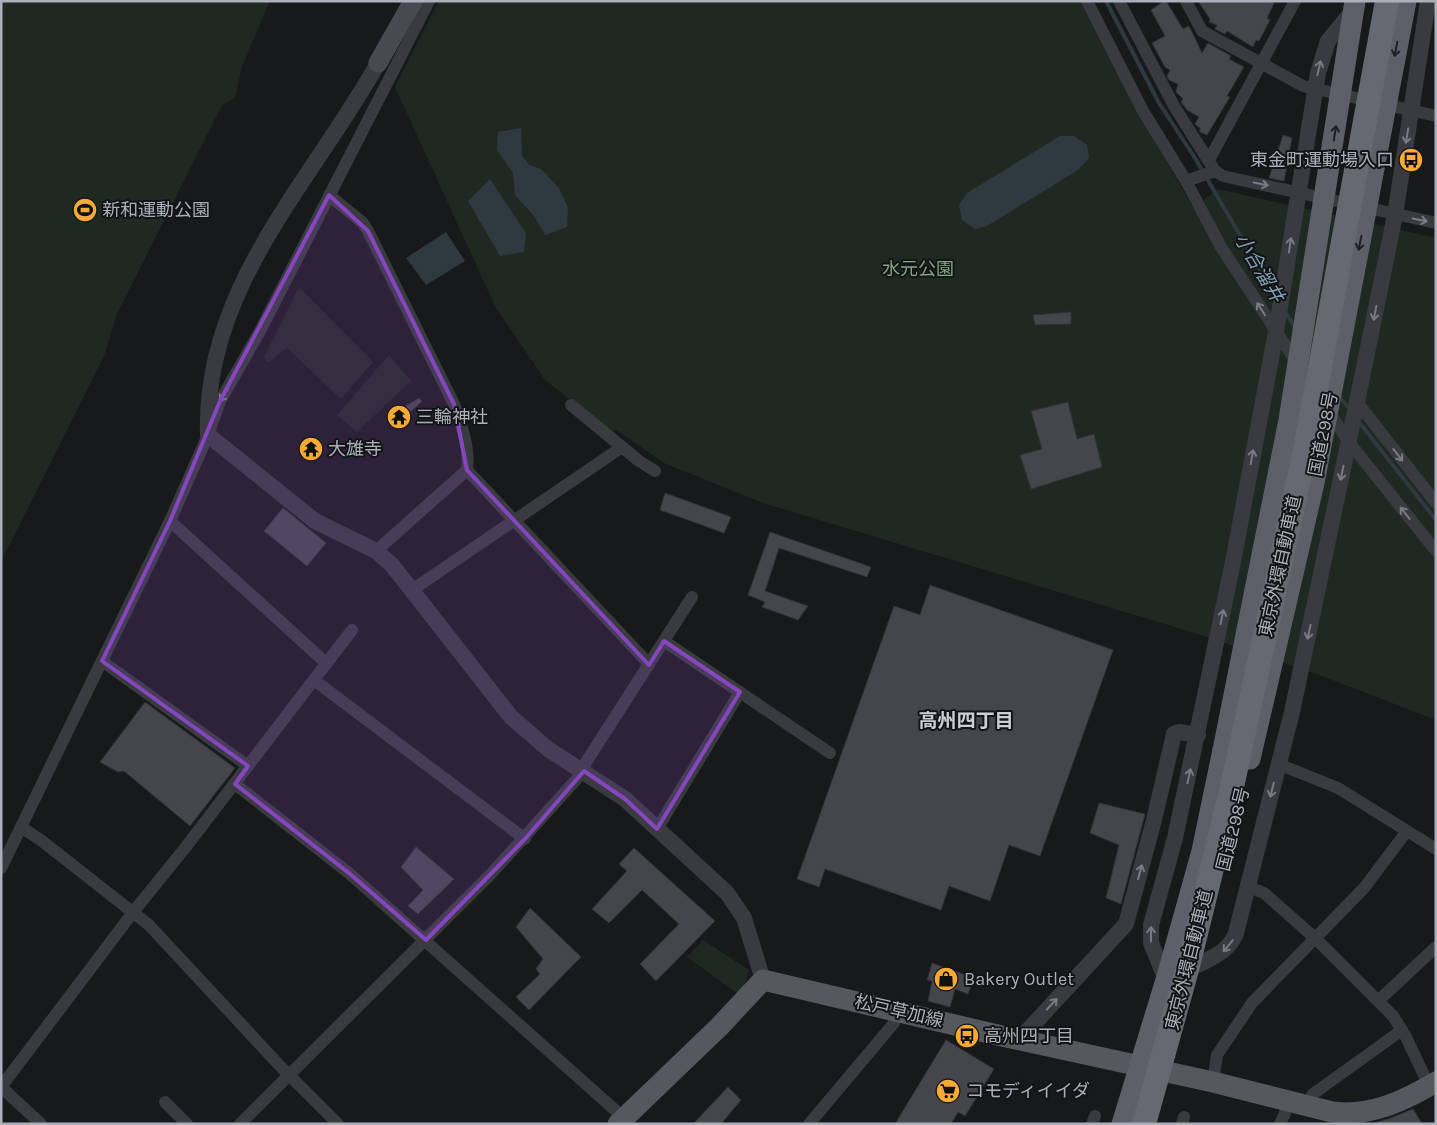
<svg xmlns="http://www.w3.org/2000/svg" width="1437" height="1125" viewBox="0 0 1437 1125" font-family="Karla,'Noto Sans JP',sans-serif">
<rect width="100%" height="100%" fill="#18191b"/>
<!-- green -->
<g fill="#202921">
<path d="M1 1H270L242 66 235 98 222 105 116 316 105 354 1 562Z"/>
<path d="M439 1H1080L1139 113 1193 208 1218 189 1436 238V720L1317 674 1198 634 763 503 664 463 615 429 612 433 545 380 495 306 395 87Z"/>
<path d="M299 287 373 362 341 399 287 348 268 363 264 357Z"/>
<path d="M389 355 411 381 357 432 337 415Z"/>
<path d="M703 940 749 970 741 996 687 957Z"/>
</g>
<!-- water -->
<g fill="#2e3940">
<path d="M521 128 522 155 529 165 541 169 559 188 568 208 567 227 545 235 535 217 515 195 513 173 497 150 498 132Z"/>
<path d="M1060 136H1074L1087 145 1089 158 1078 170 987 226 975 229 962 220 959 205 967 193Z"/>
<path d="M490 179 526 233 524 252 500 256 468 201Z"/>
<path d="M446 232 465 261 426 285 406 258Z"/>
</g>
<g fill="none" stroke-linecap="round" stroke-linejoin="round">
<!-- stream -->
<g stroke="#2e3940" stroke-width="4">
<path d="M1106 1 1159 103 1195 158 1276 297"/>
<path d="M1285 312 1295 327"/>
<path d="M1339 396 1350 410"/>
<path d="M1359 422 1436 520"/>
</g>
</g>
<!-- building -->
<g fill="#45464b" stroke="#323337">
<path d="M1164 1H1166L1183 29 1189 26 1202 53 1208 43 1231 56 1229 59 1244 67 1227 96 1230 97 1225 105 1207 135 1200 132V128L1195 124 1199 117 1187 110 1181 102 1183 99 1176 92 1178 84 1169 80 1167 76 1170 70 1165 67 1152 43 1165 36 1151 10Z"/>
<path d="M1198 1H1275L1267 18 1270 20 1259 41 1256 40 1253 47 1227 31 1225 34 1215 29 1217 25 1209 22 1210 19Z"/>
<path d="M1283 135 1292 138 1284 181 1269 178Z"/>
<path d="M1071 312V324L1035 325 1033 315Z"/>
<path d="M419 398 422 401 407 415 411 419 400 429 387 415 398 405 401 409Z"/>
<path d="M1068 402 1077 439 1094 434 1102 467 1031 489 1020 455 1042 449 1031 411Z"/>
<path d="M665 493 731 517 724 533 660 510Z"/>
<path d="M283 508 326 543 307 566 264 531Z"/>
<path d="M770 532 871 567 867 577 779 548 765 591 808 606 798 620 762 607 765 602 748 595Z"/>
<path d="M930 585 1113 650 1040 856 1009 845 990 901 949 886 941 910 825 869 819 887 797 879 894 606 920 615Z"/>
<path d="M145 702 235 768 190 826 124 771 118 772 100 762Z"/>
<path d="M1099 803 1145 814 1121 904 1106 898 1119 845 1090 833Z"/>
<path d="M416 847 454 879 418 914 408 906 423 890 401 867Z"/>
<path d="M634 848 715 921 656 981 640 964 679 924 642 890 609 923 592 909 627 871 619 864Z"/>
<path d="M530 908 581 957 529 1010 516 997 540 974 536 969 543 959 516 927Z"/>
<path d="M932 963 974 978 968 994 955 989 950 1007 928 1001 932 981 927 980Z"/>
<path d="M946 1040 994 1069 965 1116 958 1112 951 1124H895Z"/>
<path d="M728 1087 741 1100 721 1124H693Z"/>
<path d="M1413 1109 1422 1124H1371L1391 1118Z"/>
</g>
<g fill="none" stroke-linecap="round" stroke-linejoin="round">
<!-- minor -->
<g stroke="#393b40" stroke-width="12">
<path d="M1087 1 1143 111 1186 181 1221 247 1299 366"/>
<path d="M1119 1 1174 106 1215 171 1223 176 1436 223"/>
<path d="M1186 1 1202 31 1303 86 1436 116"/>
<path d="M1209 160 1295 1"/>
<path d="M1186 181 1215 171"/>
<path d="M329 195 363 223 368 231 454 404C461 423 470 449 467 470L376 551"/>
<path d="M1357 402 1436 503"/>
<path d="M571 405 639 461 655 471"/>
<path d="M1328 410 1348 441 1436 551"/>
<path d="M467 470 649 664"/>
<path d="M170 521 326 663"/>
<path d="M412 590 622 447"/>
<path d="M664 641 830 753"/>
<path d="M102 661 248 766"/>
<path d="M314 680 525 839"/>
<path d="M1278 764 1338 788 1436 849"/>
<path d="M581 770 692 597"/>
<path d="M235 784 350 874 624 1118"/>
<path d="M21 827 42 841 149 925 281 1067 338 1124"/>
<path d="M657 829 740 692"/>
<path d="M1 868 170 521 208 435 220 401 260 331 429 1"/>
<path d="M1249 887 1264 893 1315 938 1393 1016 1406 1037 1429 1086"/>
<path d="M1378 1001 1436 947"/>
<path d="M1213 1082 1217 1055 1252 1003 1364 888 1407 831"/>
<path d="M1 1087 134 911 185 848 352 630"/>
<path d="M1 1087 41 1124"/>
<path d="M165 1102 187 1124"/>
<path d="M1305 1105 1313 1094 1402 1030"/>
<path d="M240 1124 490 875 584 771"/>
<path d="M809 1124 894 1023 896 1011"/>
<path d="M1092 1124 1095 1116"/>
<path d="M1182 1124 1184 1117"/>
<path d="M1280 1124 1285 1113 1286 1099"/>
</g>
<!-- tertiary -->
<g stroke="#393b40" stroke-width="16">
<path d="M378 63C311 183 203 288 208 435L315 521 376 551 392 565 511 717 548 749 625 799 727 893 744 918 763 980"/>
<path d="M1198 965C1215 956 1229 951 1236 933L1292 712 1357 402 1395 215 1428 1"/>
<path d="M1166 980 1151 943V925L1175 838 1233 562 1276 332 1318 73 1328 41 1355 8"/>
<path d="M1019 1040 1126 924 1154 820 1174 734 1179 732 1198 735"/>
</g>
<!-- secondary -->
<path stroke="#474a50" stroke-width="19" d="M378 63 413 1"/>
<!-- primary -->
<path stroke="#55585f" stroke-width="21" d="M618 1124 719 1027 763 980 1002 1036 1213 1082 1332 1112C1370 1117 1404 1101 1436 1082"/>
<!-- trunk -->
<path stroke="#5d6068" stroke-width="21" d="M1122 1124 1166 980 1202 851 1223 750"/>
<!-- trunk-bridge -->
<g stroke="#5d6068" stroke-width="21">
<path d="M1223 750 1289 420 1355 1"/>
<path d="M1250 759 1314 483 1406 1"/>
</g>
<!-- motorway-bridge -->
<path stroke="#656971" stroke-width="24" d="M1144 1124 1188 966 1232 787 1304 455 1387 1"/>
</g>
<!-- one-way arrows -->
<defs><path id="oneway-shaft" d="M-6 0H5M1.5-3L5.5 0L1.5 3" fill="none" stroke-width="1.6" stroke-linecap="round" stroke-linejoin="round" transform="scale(1.25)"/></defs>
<g stroke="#1e1f22">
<use href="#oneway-shaft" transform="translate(1396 49) rotate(101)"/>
<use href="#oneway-shaft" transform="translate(1335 133) rotate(-81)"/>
<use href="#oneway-shaft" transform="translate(1360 243) rotate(101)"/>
</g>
<g stroke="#787b84">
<use href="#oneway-shaft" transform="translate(1319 68) rotate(-77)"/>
<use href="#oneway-shaft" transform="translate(1407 136) rotate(99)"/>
<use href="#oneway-shaft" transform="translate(1261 184) rotate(12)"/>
<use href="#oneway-shaft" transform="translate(1420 220) rotate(12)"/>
<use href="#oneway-shaft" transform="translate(1290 245) rotate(-81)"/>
<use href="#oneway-shaft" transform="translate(1261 309) rotate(-123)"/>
<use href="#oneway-shaft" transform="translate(1375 313) rotate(101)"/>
<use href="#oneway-shaft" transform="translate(224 395) rotate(122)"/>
<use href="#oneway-shaft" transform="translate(1398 455) rotate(52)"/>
<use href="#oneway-shaft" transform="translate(1252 457) rotate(-80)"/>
<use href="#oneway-shaft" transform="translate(1342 473) rotate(102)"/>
<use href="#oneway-shaft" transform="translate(1405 513) rotate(-129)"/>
<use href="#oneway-shaft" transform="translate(1222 617) rotate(-78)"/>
<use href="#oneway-shaft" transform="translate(1309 632) rotate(102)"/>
<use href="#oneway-shaft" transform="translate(1189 776) rotate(-78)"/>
<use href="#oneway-shaft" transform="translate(1272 790) rotate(103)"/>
<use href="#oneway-shaft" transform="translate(1140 872) rotate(-75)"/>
<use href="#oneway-shaft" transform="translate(1151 934) rotate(-90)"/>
<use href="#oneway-shaft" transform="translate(1228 946) rotate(130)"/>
<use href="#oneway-shaft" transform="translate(1052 1004) rotate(-47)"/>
</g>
<!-- marked area -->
<path fill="#8546be" fill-opacity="0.2" stroke="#8546be" stroke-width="4" stroke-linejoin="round" d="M329 195 368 231 454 404 467 470 649 665 664 641 740 692 657 829 625 799 584 771 525 839 426 940 350 874 235 784 248 766 102 661 170 521 220 401Z"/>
<!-- icons -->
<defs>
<g id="bus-disc" transform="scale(1.25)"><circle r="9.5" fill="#f7ab34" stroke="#131416"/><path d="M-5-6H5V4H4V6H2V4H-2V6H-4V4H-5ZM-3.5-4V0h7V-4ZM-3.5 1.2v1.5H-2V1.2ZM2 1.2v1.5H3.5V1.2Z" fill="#111"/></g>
<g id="stadium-disc" transform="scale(1.25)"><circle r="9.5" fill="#f7ab34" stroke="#131416"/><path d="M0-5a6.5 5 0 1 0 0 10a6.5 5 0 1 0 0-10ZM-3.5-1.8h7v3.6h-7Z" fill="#111"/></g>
<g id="temple-disc" transform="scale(1.25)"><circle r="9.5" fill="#f7ab34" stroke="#131416"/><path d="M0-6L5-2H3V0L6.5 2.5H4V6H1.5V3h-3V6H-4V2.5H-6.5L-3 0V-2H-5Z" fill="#111"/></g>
<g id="shop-disc" transform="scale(1.25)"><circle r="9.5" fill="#f7ab34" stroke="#131416"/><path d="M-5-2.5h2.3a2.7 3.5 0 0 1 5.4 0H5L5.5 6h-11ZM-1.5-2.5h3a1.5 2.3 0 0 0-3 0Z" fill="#111"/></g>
<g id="supermarket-disc" transform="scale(1.25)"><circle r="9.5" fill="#f7ab34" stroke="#131416"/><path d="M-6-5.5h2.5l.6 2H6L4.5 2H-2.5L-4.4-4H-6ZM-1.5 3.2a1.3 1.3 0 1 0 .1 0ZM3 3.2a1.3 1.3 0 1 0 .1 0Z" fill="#111"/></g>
</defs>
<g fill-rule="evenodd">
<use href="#bus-disc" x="1411" y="160"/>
<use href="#stadium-disc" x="85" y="210"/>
<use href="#temple-disc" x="399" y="417"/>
<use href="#temple-disc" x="311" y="449"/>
<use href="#shop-disc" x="946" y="979"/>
<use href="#bus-disc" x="967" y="1036"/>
<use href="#supermarket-disc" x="948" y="1091"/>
</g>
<g text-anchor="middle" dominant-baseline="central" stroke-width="4" stroke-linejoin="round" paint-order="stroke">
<!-- poi labels -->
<g font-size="18" fill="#abb0bb" stroke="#131416" text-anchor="start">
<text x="1394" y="160" text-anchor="end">東金町運動場入口</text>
<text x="102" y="210">新和運動公園</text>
<text x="416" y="417">三輪神社</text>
<text x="328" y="449">大雄寺</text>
<text x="964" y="979">Bakery Outlet</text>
<text x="984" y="1036">高州四丁目</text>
<text x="966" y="1091">コモディイイダ</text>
</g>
<!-- park labels -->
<g font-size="18" fill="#81a681" stroke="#131416">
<text x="918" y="269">水元公園</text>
</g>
<!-- street labels -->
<g font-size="18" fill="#abb0bb" stroke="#131416">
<text transform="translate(1323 434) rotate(-79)">国道298号</text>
<text transform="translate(1280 566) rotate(-78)">東京外環自動車道</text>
<text transform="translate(1233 829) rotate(-76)">国道298号</text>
<text transform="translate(1189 960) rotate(-76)">東京外環自動車道</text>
<text transform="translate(899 1011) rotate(13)">松戸草加線</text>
</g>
<!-- water labels -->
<g font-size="19" font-style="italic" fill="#81a0b6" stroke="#131416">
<text transform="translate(1259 268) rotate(59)">小合溜井</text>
</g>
<!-- neighbourhood labels -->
<g font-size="19" font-weight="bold" fill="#cccfd7" stroke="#131416">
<text x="966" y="721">高州四丁目</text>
</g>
</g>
<!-- border -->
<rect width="1437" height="1125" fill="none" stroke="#abb0bb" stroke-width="5"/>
</svg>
